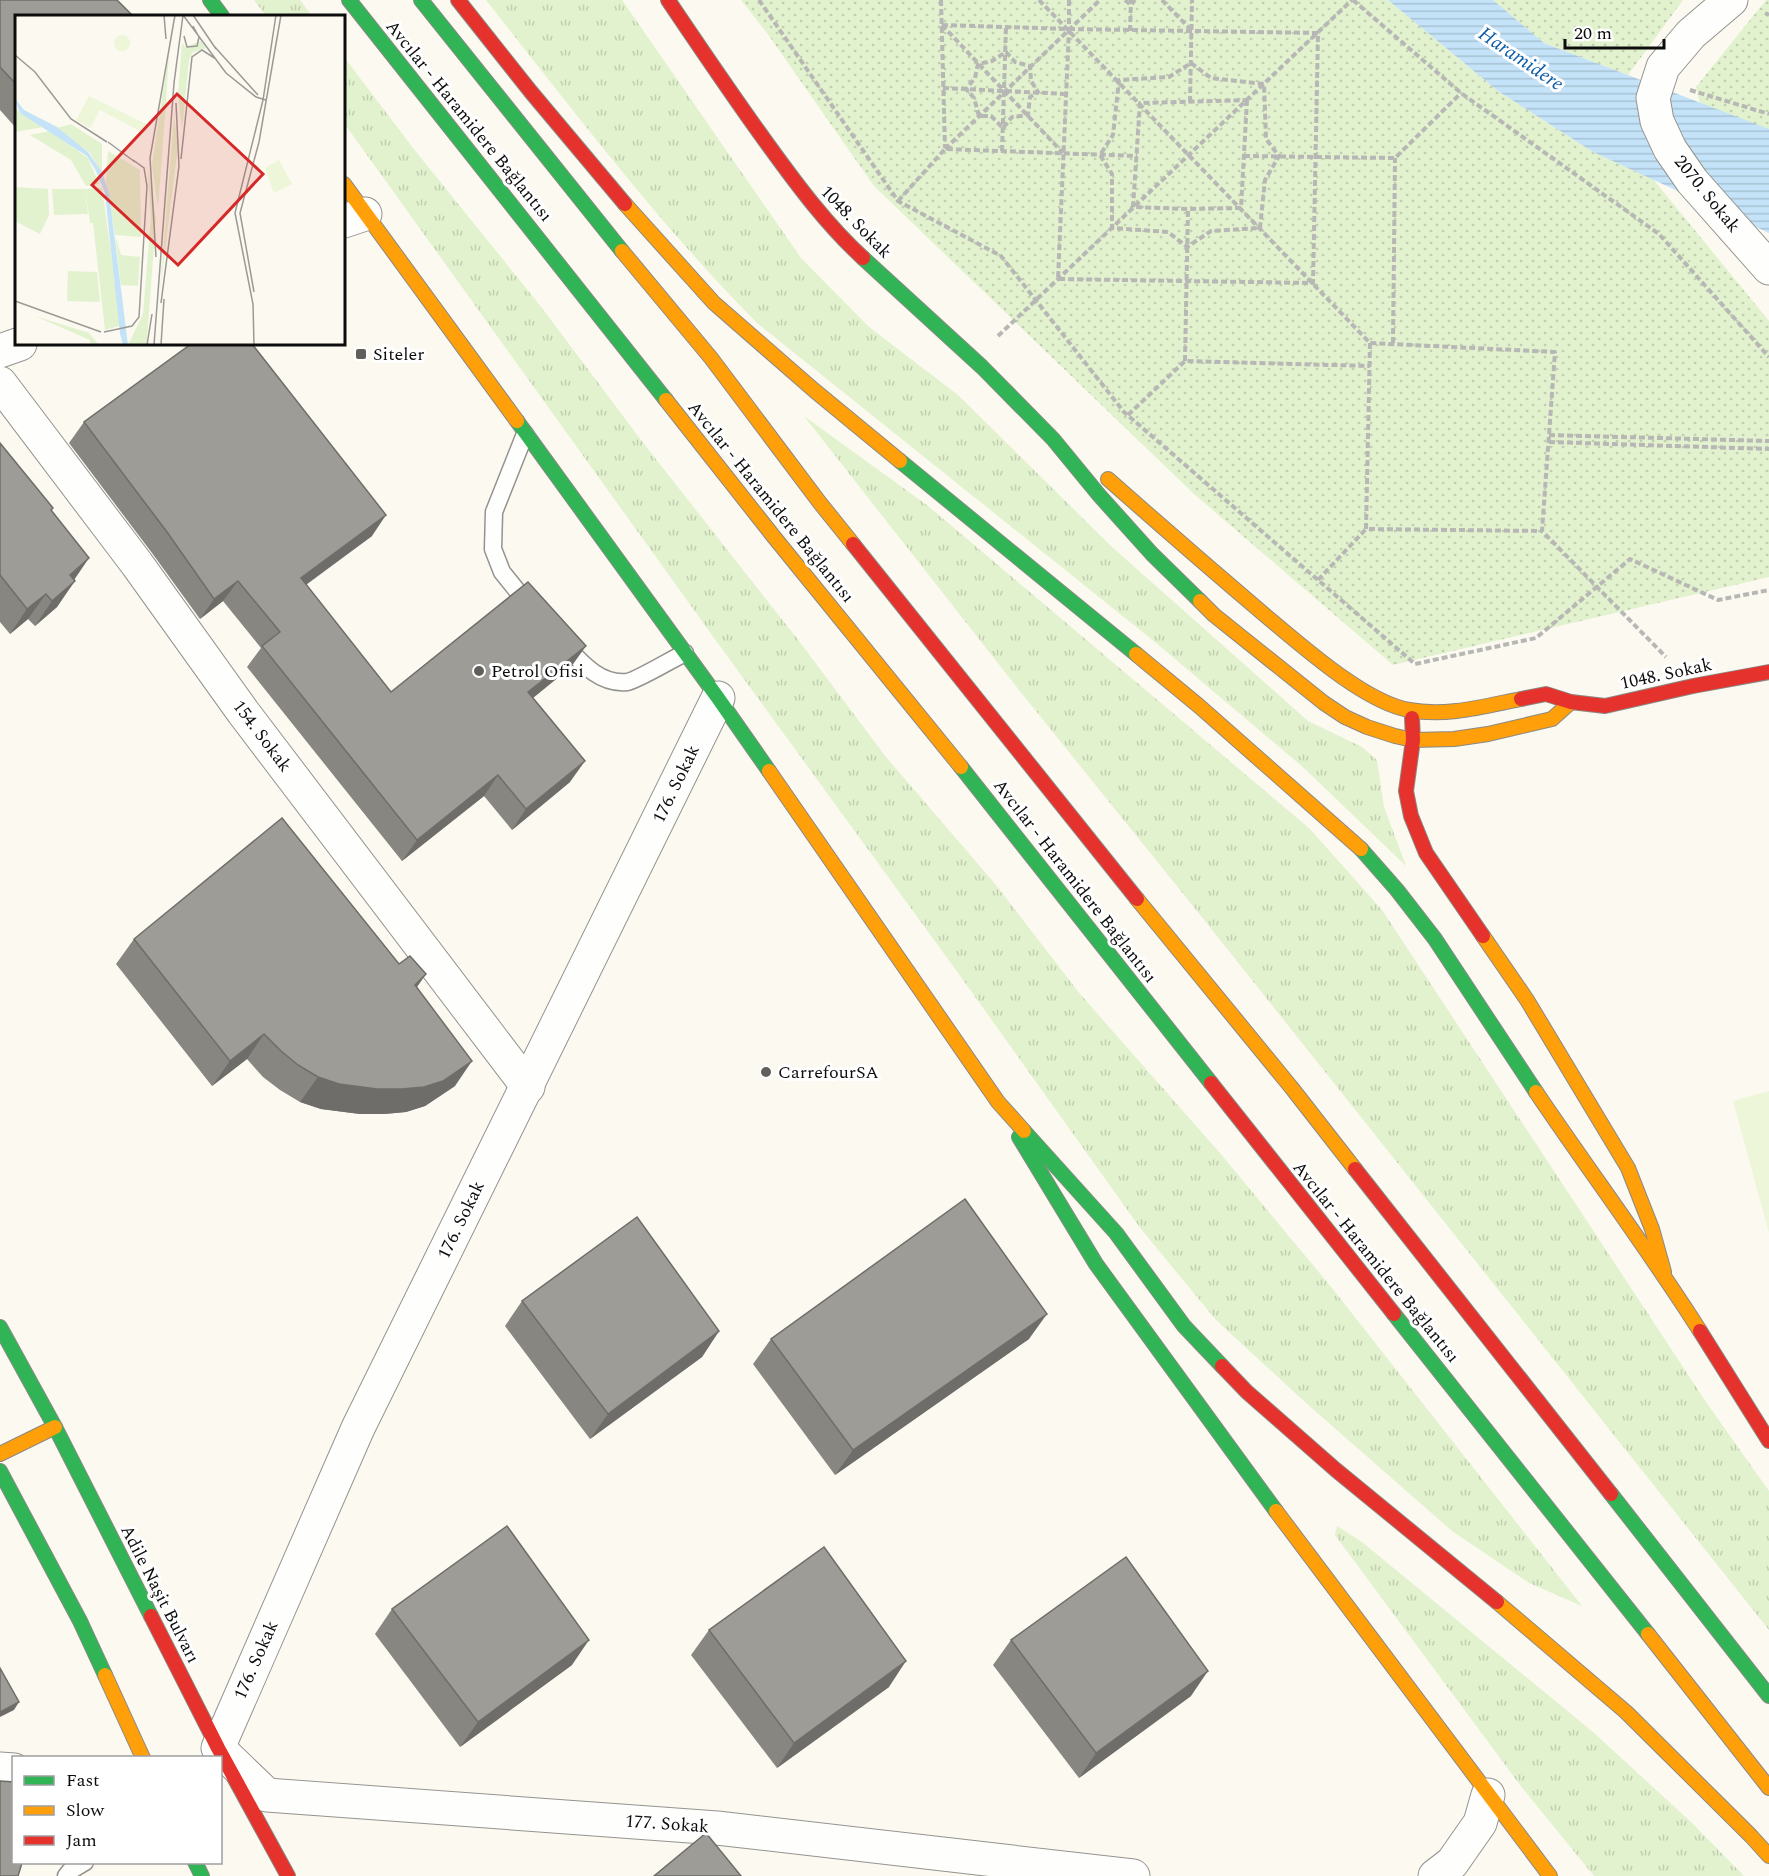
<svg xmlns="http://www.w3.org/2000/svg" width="1769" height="1876" viewBox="0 0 1769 1876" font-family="Spectral,serif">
<defs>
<pattern id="grass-tufts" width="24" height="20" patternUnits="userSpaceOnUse" patternTransform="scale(1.5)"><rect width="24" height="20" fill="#e2f2ce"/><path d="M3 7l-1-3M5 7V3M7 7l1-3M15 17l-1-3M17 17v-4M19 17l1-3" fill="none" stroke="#c1ceb0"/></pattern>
<pattern id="park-dots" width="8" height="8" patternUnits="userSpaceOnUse" patternTransform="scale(1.5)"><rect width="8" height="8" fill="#e2f2ce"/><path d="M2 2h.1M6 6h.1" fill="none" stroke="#c1ceb0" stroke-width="1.8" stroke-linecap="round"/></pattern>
<pattern id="water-rules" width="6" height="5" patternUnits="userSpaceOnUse" patternTransform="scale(1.5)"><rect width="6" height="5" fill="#c4e3f8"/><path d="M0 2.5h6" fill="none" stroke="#a7c2d3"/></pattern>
</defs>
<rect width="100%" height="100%" fill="#fbf9f0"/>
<!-- grass -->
<g fill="url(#grass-tufts)">
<path d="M254 0H300L312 16H266Z"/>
<path d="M486 0H622L801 258 869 327 958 395 1112 547 1308 721 1362 747 1377 760 1384 807 1406 866 1304 768 1155 642 757 323C658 223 573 110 486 0Z"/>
<path d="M344 57 413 148 542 308 644 444 799 641 886 757 996 885 1080 994 1219 1152 1332 1288 1582 1606 1529 1583 1452 1531 1306 1403 1216 1320 1141 1229 961 977 717 642 344 123Z"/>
<path d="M804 416 928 506 1310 829 1382 910 1708 1405 1769 1491V1630L1201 916 1019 690Z"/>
<path d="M1337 1526 1362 1542 1593 1732 1691 1822 1744 1876H1594L1520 1785 1335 1535Z"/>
</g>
<!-- park -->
<g fill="url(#park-dots)">
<path d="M741 0H1388L1498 91 1593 152 1653 179 1769 321V577L1393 665 1194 494 874 186 767 33Z"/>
<path d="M1493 0H1683L1628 75 1544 43Z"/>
<path d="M1766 0H1769V150L1705 127 1696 87Z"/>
</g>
<!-- pitch -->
<path fill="#edf6d8" d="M1769 1091V1233L1733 1101Z"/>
<!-- water -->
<path fill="url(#water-rules)" d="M1388 0H1493L1544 43 1769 129V233L1593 152 1498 91Z"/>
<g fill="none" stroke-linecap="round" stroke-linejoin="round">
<!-- lane casing -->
<g stroke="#94938f" stroke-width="19">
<g id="lane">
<path d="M525 434 494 512 493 549 502 572 531 608"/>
<path d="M562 642C580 661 599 685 627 682 636 681 674 658 685 653"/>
<path d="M66 1876 70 1871 85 1862"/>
</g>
</g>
<!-- street casing -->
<g stroke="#94938f" stroke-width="35">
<g id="street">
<path d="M1731 0 1691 34 1663 67 1653 98 1657 121 1670 149 1692 181 1769 268"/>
<path d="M344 221 365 214"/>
<path d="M0 351 20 344"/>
<path d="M0 383 137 564 243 712 528 1087"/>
<path d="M718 698 358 1428 218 1748 267 1795 717 1828 1133 1876"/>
<path d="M0 1769 14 1770"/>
<path d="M1435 1876 1452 1863 1480 1823 1488 1795"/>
</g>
</g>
<!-- fast casing -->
<g stroke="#8a8985" stroke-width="16">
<g id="fast">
<path d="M210 0 222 16"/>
<path d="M349 0 666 400"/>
<path d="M421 0 622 251"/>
<path d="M863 258 982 367 1053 439 1099 495 1152 554 1200 601"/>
<path d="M517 421 718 698 769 771"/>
<path d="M900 461 1136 654"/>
<path d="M961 767 1211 1083"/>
<path d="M1361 849 1397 890 1435 939 1536 1092"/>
<path d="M1024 1131 1116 1233 1184 1326 1222 1366"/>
<path d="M1019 1137 1096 1264 1276 1511"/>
<path d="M1394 1314 1648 1634"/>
<path d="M0 1327 55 1427 151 1616"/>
<path d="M0 1471 80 1621 105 1675"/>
<path d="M1611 1494 1769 1696"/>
<path d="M195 1862 202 1876"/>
</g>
</g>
<!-- slow casing -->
<g stroke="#8a8985" stroke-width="16">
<g id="slow">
<path d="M344 184 517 421"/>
<path d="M625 204 714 303 815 391 900 461"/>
<path d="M622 251 711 358 820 503 853 544"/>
<path d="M666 400 774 537 961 767"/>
<path d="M1108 479C1160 525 1213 571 1266 616 1301 645 1364 702 1409 710 1447 717 1485 706 1521 699"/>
<path d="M1200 601 1214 615 1324 703 1345 717 1367 727 1395 736 1413 740 1454 739 1488 734 1552 719 1571 702"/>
<path d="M1136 654 1199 706 1361 849"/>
<path d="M769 771 998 1102 1024 1131"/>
<path d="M1137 899 1291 1087 1355 1169"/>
<path d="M1483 936 1527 1000 1628 1168 1652 1229 1664 1272"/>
<path d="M1536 1092C1590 1172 1648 1249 1700 1331"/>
<path d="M0 1454 55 1427"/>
<path d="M1276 1511 1550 1876"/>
<path d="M1497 1602 1626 1712 1751 1836 1769 1856"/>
<path d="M1648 1634 1769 1788"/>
<path d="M105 1675 143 1758"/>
</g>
</g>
<!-- jam casing -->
<g stroke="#8a8985" stroke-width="16">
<g id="jam">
<path d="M458 0 531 92 625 204"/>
<path d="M668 0C701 49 734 98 769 146 798 186 827 225 863 258"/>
<path d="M853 544 1137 899"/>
<path d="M1521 699 1546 694 1571 702 1605 706 1693 686 1769 672"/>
<path d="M1412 718 1413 740 1406 791 1411 816 1426 853 1483 936"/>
<path d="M1211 1083 1394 1314"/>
<path d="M1355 1169 1611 1494"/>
<path d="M1700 1331 1769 1441"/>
<path d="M1222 1366 1247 1392 1336 1470 1497 1602"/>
<path d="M151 1616 218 1748 288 1876"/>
</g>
</g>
<!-- path -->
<g stroke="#b7b7b5" stroke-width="4" stroke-dasharray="6 3" stroke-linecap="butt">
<path d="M759 0 898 201 1001 256 1124 412 1415 664 1536 638 1630 559 1718 600 1769 590"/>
<path d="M941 0 945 148"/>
<path d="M1039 0 1370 343 1555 352 1542 531 1666 657"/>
<path d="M1069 0V28"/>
<path d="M1125 0 1131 5 1135 0"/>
<path d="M1162 0 1191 30"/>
<path d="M1353 0 1461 93 1659 234 1769 357"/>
<path d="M1765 13 1769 15"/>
<path d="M942 25 1063 153"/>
<path d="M942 25 1068 29"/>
<path d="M1069 29 1318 33 1313 283 1058 279Z"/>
<path d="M1130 31 1131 0"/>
<path d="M1006 52 1015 62 1030 66 1031 81 1038 92 1030 97 1028 115 1012 117 1003 128 991 116H979L974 98 966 89 975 78 978 64 992 61Z"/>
<path d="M1191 63 1211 78 1264 84 1266 139 1279 156 1265 180 1260 228 1211 231 1187 247 1168 232 1112 228V174L1100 155 1113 135 1119 80 1169 77Z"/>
<path d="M943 88 1066 94"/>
<path d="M1690 90 1769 114"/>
<path d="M1247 100 1241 208 1188 209 1133 207 1140 103Z"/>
<path d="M1190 102 1192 0"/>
<path d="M945 149 1100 0"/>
<path d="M1002 151 1006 27"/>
<path d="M1244 156 1395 158 1461 93"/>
<path d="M898 201 945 149 1137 156"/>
<path d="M998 336 1352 0"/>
<path d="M1370 343 1366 529 1542 531"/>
<path d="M1393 343 1395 158"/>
<path d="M1185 361 1188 209"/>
<path d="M1128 415 1185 361 1370 366"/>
<path d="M1549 435 1769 441"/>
<path d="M1549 442 1769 449"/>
<path d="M1318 580 1366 529"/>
</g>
<!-- lane -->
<use href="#lane" stroke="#fefefd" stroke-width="16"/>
<!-- street -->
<use href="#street" stroke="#fefefd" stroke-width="33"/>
<!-- fast -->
<use href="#fast" stroke="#30b455" stroke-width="14"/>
<!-- slow -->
<use href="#slow" stroke="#ff9f0a" stroke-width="14"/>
<!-- jam -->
<use href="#jam" stroke="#e5322d" stroke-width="14"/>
</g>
<!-- wall -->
<g fill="#888681">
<path d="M0 0 16 16V128L0 110Z"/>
<path d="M84 422 372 536 306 585 391 692 571 667 533 698 570 782 512 830 484 796 402 861 247 667 261 648 223 601 200 619 152 553 69 443Z"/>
<path d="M0 443 53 508 51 511 74 580 57 607 35 626 28 619 10 634 0 622Z"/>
<path d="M134 939 399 964 426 974 417 987 455 1086 425 1106 406 1112 384 1114H360L321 1109 300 1102 280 1090 263 1077 247 1059 212 1086 116 964Z"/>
<path d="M522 1301 719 1331 702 1357 590 1439 505 1326Z"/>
<path d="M771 1339H1029L835 1475 753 1364Z"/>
<path d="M392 1609 572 1665 460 1747 375 1634Z"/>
<path d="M709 1630 889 1687 777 1768 691 1655Z"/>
<path d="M1011 1640 1191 1696 1079 1778 993 1665Z"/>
</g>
<!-- shaded-wall -->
<g fill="#6f6d69">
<path d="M386 515 372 536 286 599 301 578Z"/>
<path d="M89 558 72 583 70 575Z"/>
<path d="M75 581 57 607 35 626 52 601Z"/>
<path d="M238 581 223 601 200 619 214 599Z"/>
<path d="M46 594 28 619 10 634 27 609Z"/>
<path d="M586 646 571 667 514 713 528 692Z"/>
<path d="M585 761 570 782 512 830 526 809Z"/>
<path d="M498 775 484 796 402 861 417 840Z"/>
<path d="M426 974 408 999 415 985Z"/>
<path d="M264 1034 247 1059 212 1086 230 1061Z"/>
<path d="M472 1061 455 1086 425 1106 406 1112 384 1114H360L321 1109 300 1102 318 1077Z"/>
<path d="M1047 1314 1029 1339 835 1475 853 1450Z"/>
<path d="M719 1331 702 1357 590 1439 608 1414Z"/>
<path d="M589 1640 572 1665 460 1747 478 1722Z"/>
<path d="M906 1661 889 1687 777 1768 794 1743Z"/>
<path d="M1208 1671 1191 1696 1079 1778 1096 1753Z"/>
<path d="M19 1702 14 1710 0 1717V1712Z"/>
</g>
<!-- building -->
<g fill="#9e9c96" stroke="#6f6d69" stroke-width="1.5">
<path d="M0 0H117L133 16H16V84L0 67Z"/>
<path d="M191 344H252L386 515 301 578 391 692 528 582 586 646 528 692 585 761 526 809 498 775 417 840 262 646 280 632 238 581 214 599 167 532 84 422Z"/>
<path d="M0 443 53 508 51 510 89 558 70 575 75 581 52 601 46 594 27 609 0 575Z"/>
<path d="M282 818 399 964 410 956 426 974 415 985 472 1061 443 1081 424 1087 402 1089H377L339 1084 318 1077 298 1065 281 1051 264 1034 230 1061 134 939Z"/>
<path d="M965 1199 1047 1314 853 1450 771 1339Z"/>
<path d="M637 1217 719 1331 608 1414 522 1301Z"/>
<path d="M507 1526 589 1640 478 1722 392 1609Z"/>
<path d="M824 1547 906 1661 794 1743 709 1630Z"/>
<path d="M1126 1557 1208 1671 1096 1753 1011 1640Z"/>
<path d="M0 1668 19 1702 0 1712Z"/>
<path d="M0 1781 14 1782V1863H22L18 1876H0Z"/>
<path d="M706 1833 741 1876H654Z"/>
</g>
<!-- markers -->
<g fill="#605f5c" stroke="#fff" stroke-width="2">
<rect x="355" y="348" width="12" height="12" rx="3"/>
<circle cx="479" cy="671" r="6"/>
<circle cx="766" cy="1072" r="6"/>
</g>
<g text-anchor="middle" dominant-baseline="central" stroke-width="6" stroke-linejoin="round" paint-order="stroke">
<!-- street labels -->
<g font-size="18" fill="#0c0c0c" stroke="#fff">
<text transform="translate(469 121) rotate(51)">Avcılar - Haramidere Bağlantısı</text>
<text transform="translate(1707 194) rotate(51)">2070. Sokak</text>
<text transform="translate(856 222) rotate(46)">1048. Sokak</text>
<text transform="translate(771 502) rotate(51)">Avcılar - Haramidere Bağlantısı</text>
<text transform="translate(1666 674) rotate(-12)">1048. Sokak</text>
<text transform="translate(262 736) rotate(53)">154. Sokak</text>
<text transform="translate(676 784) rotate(-64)">176. Sokak</text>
<text transform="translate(1075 881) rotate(52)">Avcılar - Haramidere Bağlantısı</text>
<text transform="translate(461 1220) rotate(-64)">176. Sokak</text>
<text transform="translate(1376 1262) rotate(51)">Avcılar - Haramidere Bağlantısı</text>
<text transform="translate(160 1594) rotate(63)">Adile Naşit Bulvarı</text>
<text transform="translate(256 1660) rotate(-66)">176. Sokak</text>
<text transform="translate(667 1824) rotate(4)">177. Sokak</text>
</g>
<!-- poi labels -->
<g font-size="18" fill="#0c0c0c" stroke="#fff" text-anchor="start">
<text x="373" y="354">Siteler</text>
<text x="491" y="671">Petrol Ofisi</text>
<text x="778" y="1072">CarrefourSA</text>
</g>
<!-- water labels -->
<g font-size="20" font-style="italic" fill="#0d5ca7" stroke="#fff">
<text transform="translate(1521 59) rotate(34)">Haramidere</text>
</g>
</g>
<!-- overview -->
<g transform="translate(15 15)">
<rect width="330" height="330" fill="#fbf9f0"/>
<path d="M186 26 191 33 178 37 174 45 167 115 163 79 167 28 170 32ZM154 37 151 88 143 193 137 150ZM159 100 163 131 145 276ZM132 148 141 204 132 325 130 330H113L128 299 136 201ZM0 172 33 174 34 200 25 219 0 206ZM37 174H70L73 199 39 200ZM100 220 106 240 125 242 123 271 106 270ZM53 256 82 257 85 287 52 286ZM20 301 74 318 84 330H75V325Z" fill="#e2f2ce"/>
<path d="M0 92 5 98 29 112 0 117ZM56 109 87 129V158L75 138 42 113ZM35 116 73 143 84 169 71 171 56 145 15 120ZM93 136 125 155 126 222 100 220 91 166ZM87 173 106 306 104 311 90 315 78 208H75L70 174Z" fill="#e2f2ce"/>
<path d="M99 28a8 8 0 1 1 16 0a8 8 0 1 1-16 0ZM74 81 133 110 129 118 85 95 75 113 61 105ZM264 145 277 169 259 178 250 153Z" fill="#edf6d8"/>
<path d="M0 84 9 95 42 112 73 137 87 157 94 178 113 330H108L105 319 90 178 81 156 72 141 5 98Z" fill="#c4e3f8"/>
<path fill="none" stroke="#9b9a95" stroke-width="1.5" d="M149 0 151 24M168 0 211 58 241 82 251 85M178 0 201 34M169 21 172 32 182 31 184 22 178 11M199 31 243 80M0 40 20 57 56 104 92 127M93 127 120 147M166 144 177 42 187 35 201 44M141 242 135 143 160 0M239 277 225 198 244 127 266 0M0 286 86 317M146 288 164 151 161 88M89 317 117 311 124 302 132 171 129 153 118 145M132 330 137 299M139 330 159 68 168 0M146 330 149 284M239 330 238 289 220 198 248 85 261 0"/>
<path fill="#d62828" fill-opacity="0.15" stroke="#d62828" stroke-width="3" d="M162 79 248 159 163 250 77 170Z"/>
<rect width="330" height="330" fill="none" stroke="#0c0c0c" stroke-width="3"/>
</g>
<!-- legend -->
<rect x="12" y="1756" width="210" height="108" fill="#ffffff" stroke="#9e9e9e" stroke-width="1.5"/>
<rect x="24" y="1776" width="30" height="9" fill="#30b455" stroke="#9e9e9e" stroke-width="1.5"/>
<text x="66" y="1786" font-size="18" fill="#0c0c0c">Fast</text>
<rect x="24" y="1806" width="30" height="9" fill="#ff9f0a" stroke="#9e9e9e" stroke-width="1.5"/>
<text x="66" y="1816" font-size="18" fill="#0c0c0c">Slow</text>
<rect x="24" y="1836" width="30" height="9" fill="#e5322d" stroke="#9e9e9e" stroke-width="1.5"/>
<text x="66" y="1846" font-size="18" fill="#0c0c0c">Jam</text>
<!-- scale -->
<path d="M1565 39v9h99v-9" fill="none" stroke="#0c0c0c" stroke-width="3"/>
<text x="1574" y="39" font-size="18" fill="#0c0c0c" stroke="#ffffff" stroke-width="4.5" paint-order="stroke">20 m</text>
</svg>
